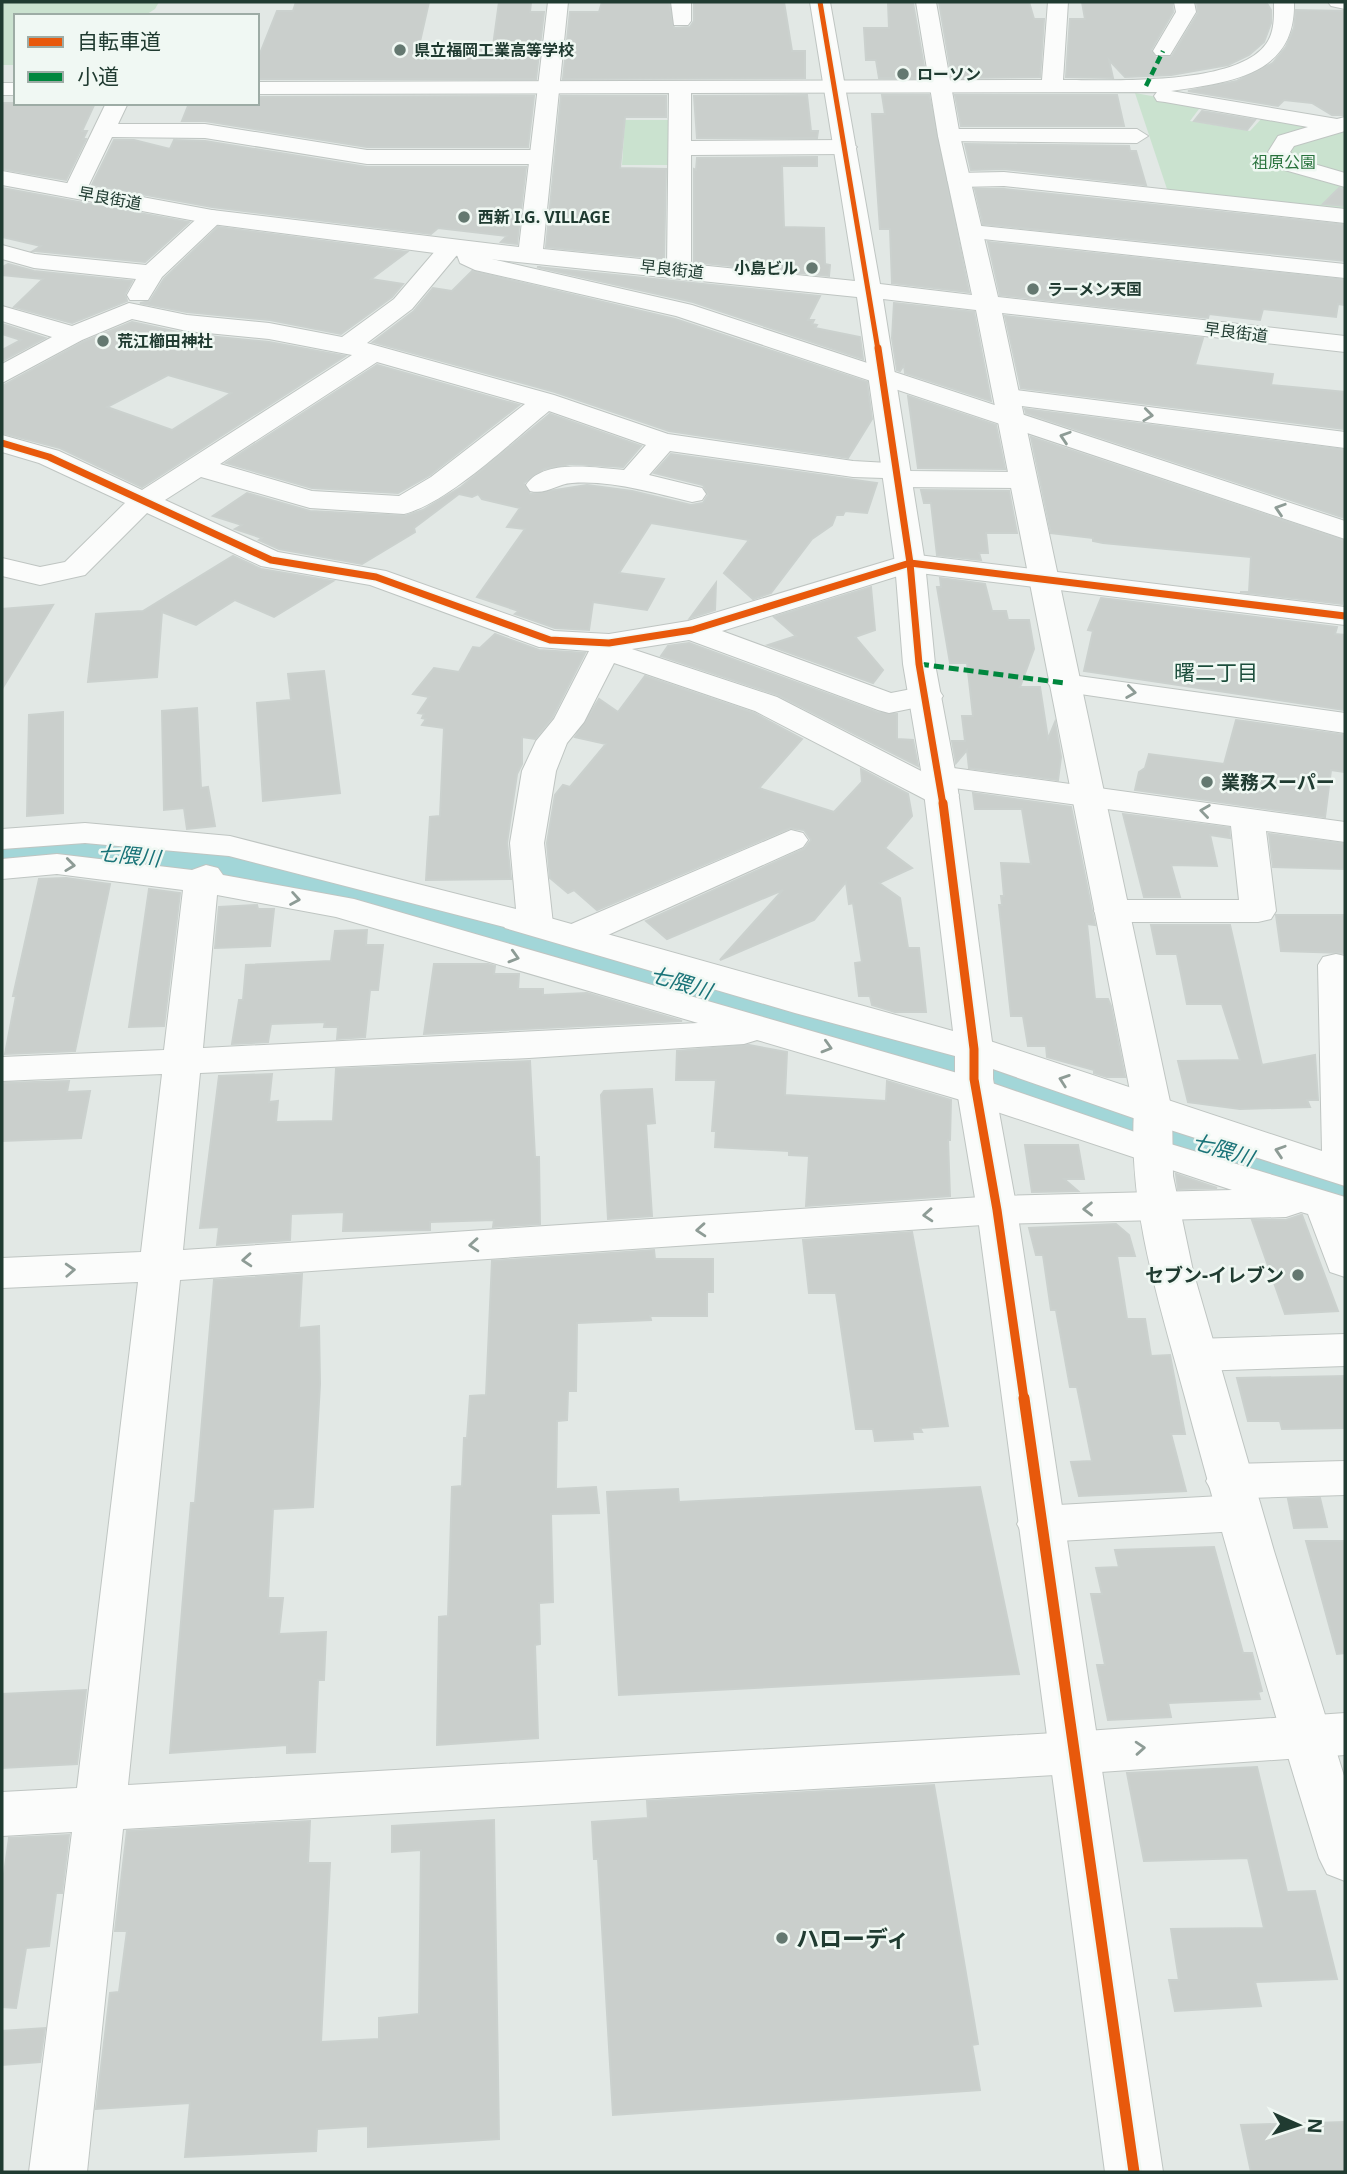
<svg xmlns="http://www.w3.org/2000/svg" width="1347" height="2174" viewBox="0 0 1347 2174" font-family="'Noto Sans','Noto Sans JP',sans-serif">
<rect width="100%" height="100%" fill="#e2e8e5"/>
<!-- green -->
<g fill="#cae2cf">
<path d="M2 2H159L155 9 144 16H16V65H2Z"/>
<path d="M1135 93 1202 105 1190 121 1250 131 1263 117 1345 123V212L1168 192Z"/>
<path d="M625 120H674L673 165H622Z"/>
</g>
<!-- water -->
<g fill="#a2d6d8">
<path d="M1022 1075 1123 1109 1124 1126 1022 1097Z"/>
<path d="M1182 1129 1345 1179V1198L1176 1147Z"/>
</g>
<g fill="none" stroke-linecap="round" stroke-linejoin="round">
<!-- river -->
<path fill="#a2d6d8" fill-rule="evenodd" d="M65 836C235 843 397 887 560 931 824 1002 1084 1087 1345 1165V1208L689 1003 360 912 189 877 65 868 2 870V838Z"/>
</g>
<!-- building -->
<g fill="#cacfcc" stroke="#cbd1ce" stroke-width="2" fill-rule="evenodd">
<path d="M296 2H429L419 46H493L499 2H531L530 12H544L536 79H257V61L277 11H293Z"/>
<path d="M602 2H669L674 28 690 27 694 21V2H784L792 51H805V78L563 79 570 12H599Z"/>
<path d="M888 2 913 3 926 78H879L876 60H866L864 28H889Z"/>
<path d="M939 2H1029L1034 19H1044L1040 77 952 78Z"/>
<path d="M1082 2H1172L1173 12 1151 50 1156 58 1172 56 1198 13 1197 3 1266 2 1271 10V23L1264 42 1249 55 1228 65 1171 75 1125 77 1109 60 1113 78 1066 77 1070 19H1085Z"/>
<path d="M1296 10 1345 11V115H1332L1312 103 1284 100 1278 106 1188 91 1237 81 1273 63 1286 47 1294 28Z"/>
<path d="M807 95 811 131H818L817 138H697L694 96Z"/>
<path d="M882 95H929L969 292 892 283 890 229H880L872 114H885Z"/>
<path d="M955 95H1117L1124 126H961Z"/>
<path d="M534 96 528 147H367L205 121H182L188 106 257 103V97Z"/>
<path d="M561 96H666V117H625L620 168 666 169 664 259 546 247Z"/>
<path d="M2 103H95L82 131H87L83 139H86L66 180 2 169Z"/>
<path d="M1202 111 1255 120 1247 130 1194 121Z"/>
<path d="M114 140H134L170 149 174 140 205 141 367 167H526L517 244 501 242 507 236 438 228 431 234 212 207 92 185Z"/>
<path d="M965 144 1129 146 1130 151H1136L1146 185 1004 169 971 170Z"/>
<path d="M817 157V166H782L784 227 824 228 825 264 830 265 829 276 694 262V169L696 170 697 158Z"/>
<path d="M2 188 189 222 145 262 35 251H33L41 246 2 237Z"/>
<path d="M1339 188 1345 189V206L1323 204Z"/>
<path d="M975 189H1004L1345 225V261L983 224Z"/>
<path d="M218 227 407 252 371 279 403 284 392 297 341 334 270 320 187 312 140 303 150 301 164 279Z"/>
<path d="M988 242 1345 280V305L1338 304 1336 317 1263 309 1260 320 1209 314 1208 318 1000 295Z"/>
<path d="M8 264 34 271 132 281 125 294 127 301 72 323 14 307 43 279 2 275V267Z"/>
<path d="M537 267 820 296 808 320H814L812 324 817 325 815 328 860 337 863 359 693 302Z"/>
<path d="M472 271 675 319 867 382 872 419 848 458 669 431 555 392 373 342 414 311 433 288 452 291Z"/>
<path d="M894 303 974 312 991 401 905 373 904 365 900 371 897 370 892 338Z"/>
<path d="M1005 316 1203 338 1195 365 1273 374 1271 385 1345 392V429L1021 388Z"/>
<path d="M132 322 187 334 269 342 345 356 142 487 60 448 2 433V386L83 342ZM168 375 231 393 172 430 107 407Z"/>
<path d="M2 324 45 338 2 361V350L21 340 2 334Z"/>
<path d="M377 365 519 405 430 475 398 493 312 488 226 463Z"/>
<path d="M908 396 996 425 1005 469 918 468Z"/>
<path d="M1025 409 1345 450V518L1026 413Z"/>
<path d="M550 414 641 446 623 467 571 464 544 469 524 483 530 494 587 485 632 491 691 505 703 503 708 495 703 485 654 473 671 454 877 483 867 513 845 511 843 515H836L832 525 812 539 771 593 753 599 724 573 749 540 651 523 619 573 664 579 647 610 593 602 589 630 555 628 515 614 519 611 477 597 525 529 507 527 520 508 482 499 478 494 472 497 459 494 414 528 415 532 362 564 279 549 259 540 262 538 235 529 242 525 213 516 247 493 310 511 405 516 423 510 461 487Z"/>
<path d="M1031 437 1345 541V590L1342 604 1240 592H1249L1251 557 1103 543 1093 541V538L1051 533Z"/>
<path d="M921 490 1009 491 1017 533H986L988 553H979L981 560 937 555 931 503H924Z"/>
<path d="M233 556 261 569 333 581 274 617 235 600 196 625 162 612 157 677 88 682 96 614 143 611Z"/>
<path d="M940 578 985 584 992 611H1006L1008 620H1029L1034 649 1020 687H1040L1048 739 1055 722 1061 757 1058 780 969 768 967 750 956 763 952 741H965L962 716H973L967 663H950L937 587H941Z"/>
<path d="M716 583 715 610 690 618Z"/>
<path d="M871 587 875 630 855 637 883 670 873 683 768 645 796 636 774 617Z"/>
<path d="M1101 598 1337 627 1335 634 1345 635V710L1084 671 1093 631 1088 630Z"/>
<path d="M53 605 2 689V609Z"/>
<path d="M495 634 539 650 585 653 552 718 535 739 522 737V764L517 774 507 843 511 879 426 880 430 817 440 816 444 728 422 725 426 719 422 718 424 714 418 713 429 697 413 694 434 668 459 672 473 647 480 648Z"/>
<path d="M689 643 877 712 897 714V739L913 740 918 766 778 695 661 656 668 646Z"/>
<path d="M324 671 340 793 263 801 257 703 291 700 288 674Z"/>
<path d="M645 676 754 713 802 739 759 788 834 812 862 782 861 769 908 794 912 816 885 848 912 868 879 883 900 898 908 948H919L926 1012H895L872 1005 870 996H859L855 963 862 962 853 903 849 904 846 882 814 920 720 960 783 890 667 939 646 921 804 849 811 840 804 830 790 828 597 910 574 890 568 893 550 878 547 843 555 795 563 785 570 787 606 744 575 737 599 699 618 712Z"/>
<path d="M197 708 201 788 208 787 215 826 187 829 184 808 164 810 162 711Z"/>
<path d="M63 712V813L27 816 29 715Z"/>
<path d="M1236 720 1345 735V772L1331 770 1325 817 1135 790 1139 772 1145 768 1149 754 1224 764Z"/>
<path d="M973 793 1071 807 1095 925 1087 924 1095 999H1108L1111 1006 1125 1077H1107L1094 1073V1070L1047 1057 1046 1046H1028L1023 1016H1011L999 905H1002L1001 896H1004L1001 863 1031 864 1022 809H975Z"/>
<path d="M1123 814 1229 828 1230 838 1210 835 1217 866 1171 865 1180 897H1144Z"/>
<path d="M1269 834 1345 844V869L1273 867Z"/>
<path d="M66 878 110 884 75 1051 5 1054 16 996H13L39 879Z"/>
<path d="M149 889 180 893 164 1026 129 1027Z"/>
<path d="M257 905 258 909H274L270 946 215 948 219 907Z"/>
<path d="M1276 915H1345V953L1281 951Z"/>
<path d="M1151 925H1230L1262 1065 1315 1055 1318 1100H1307L1310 1107 1240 1109 1188 1102 1178 1061 1240 1060 1222 1004H1187L1177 954H1157Z"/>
<path d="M367 930 366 945H383L378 990H370L365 1037 337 1039 338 1027H324L325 1022 271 1024 268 1042 232 1044 239 1000H243L246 965 331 961 335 931Z"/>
<path d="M434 964H488L495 966 494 974H519L518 989H543V995L587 993 682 1021 424 1034Z"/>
<path d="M749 1045 787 1052 785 1095 886 1101 887 1081 951 1100 950 1140H948L950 1196 806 1206 809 1156 789 1155V1151L715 1147 716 1131H712L716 1080H676L677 1051Z"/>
<path d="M530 1061 535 1157H539L540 1224 493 1227 494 1220 430 1222V1230L343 1231 344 1212 291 1214 290 1240 217 1245 219 1227 200 1228 219 1076 272 1074 269 1102 278 1101 276 1122 333 1121 336 1069Z"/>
<path d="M69 1081 67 1092 90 1091 81 1138 2 1141V1083Z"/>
<path d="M652 1089 655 1123 646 1124 652 1216 608 1219 601 1095 604 1091Z"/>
<path d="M1025 1145H1078L1084 1179H1064L1078 1191 1032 1192Z"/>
<path d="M1176 1174 1217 1188 1178 1189Z"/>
<path d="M1301 1215H1302L1338 1311 1285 1314 1252 1220H1286Z"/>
<path d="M1116 1224 1129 1235 1135 1256H1117L1127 1319H1145L1151 1356 1170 1355 1185 1434H1171L1186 1491 1079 1496 1071 1462 1092 1461 1077 1387H1070L1056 1310H1051L1043 1255H1036L1029 1228Z"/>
<path d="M912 1232 948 1426 920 1428 922 1432H912L913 1439 875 1441 873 1429H856L836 1293H809L803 1240Z"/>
<path d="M654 1250 655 1259H713V1292H707V1316H650L651 1320 577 1323 576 1391H568L567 1420 557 1421 556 1489 596 1487 599 1513 551 1514 553 1602 539 1603 540 1644 535 1645 538 1738 437 1745 439 1617 448 1616 452 1487 462 1486 464 1438H467L470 1396 486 1395 492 1261Z"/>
<path d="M302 1274 299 1328 319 1326 320 1384 313 1507 273 1509 268 1598H283L279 1634 326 1632 324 1680H318L315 1752 287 1753V1745L170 1753 191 1503H195L214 1280Z"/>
<path d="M1345 1376V1428L1282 1429 1280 1421H1248L1237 1378Z"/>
<path d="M980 1487 1019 1674 619 1695 607 1492 678 1489 679 1502Z"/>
<path d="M1320 1498 1327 1527 1294 1528 1288 1499Z"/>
<path d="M1306 1541H1345V1653L1337 1654Z"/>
<path d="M1214 1547 1243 1653H1252L1262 1691 1258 1692 1260 1699 1168 1703 1171 1717 1108 1720 1097 1665H1105L1091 1594H1102L1096 1568 1119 1567 1115 1550Z"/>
<path d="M86 1690 77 1764 2 1768V1694Z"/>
<path d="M1257 1767 1287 1892 1315 1891 1337 1979 1255 1982 1261 2006 1175 2011 1169 1980H1179L1171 1929 1264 1928 1248 1858 1144 1861 1127 1773Z"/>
<path d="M934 1785 978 2044 972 2045 980 2090 613 2115 598 1859H594L592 1822 648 1818 647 1801Z"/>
<path d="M494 1820 499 2139 368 2147V2126L317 2129 316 2151 185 2157 190 2103 96 2109 110 1993 119 1992 127 1931H115L127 1831 310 1821 308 1863H330L321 2042 379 2039V2018L419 2014 421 1850 392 1852V1826Z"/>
<path d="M69 1835 62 1893H56L49 1946 26 1948 16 2008 2 2007V1888L9 1838Z"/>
<path d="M45 2028 40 2062 2 2065V2031Z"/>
<path d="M1345 2122V2172H1251L1241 2125Z"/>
</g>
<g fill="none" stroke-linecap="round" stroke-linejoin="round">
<!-- minor casing -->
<g stroke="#bfc5c2" stroke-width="2">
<g id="minor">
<path d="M671 2H691V21L688 25H674Z"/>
<path d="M1048 2H1068L1063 80C1111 80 1236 86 1266 44 1275 32 1274 15 1274 2H1294C1296 76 1229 82 1171 91L1337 119 1345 117V131L1294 146 1290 152 1297 159 1345 173V187L1281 169 1268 152 1278 136 1308 127 1165 102 1157 101 1154 96 1157 92 691 93V141L846 140 857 147 846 154 691 155V269L688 274H670L667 269 669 93 257 94V82L1042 80Z"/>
<path d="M1174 2H1194L1196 12 1170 55H1156L1153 51 1176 12Z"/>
<rect x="2" y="83" width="14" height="12"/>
<path d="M106 103H128L118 124H205L367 150H541L552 157 541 164H367L205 138 112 137 83 197H67L63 192Z"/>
<path d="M949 129H1137L1148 136 1137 143 941 141 938 136 941 131Z"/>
<path d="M1004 172 1345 209V223L1004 186 958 187 947 180 958 173Z"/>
<path d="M212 210 220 212 224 217 220 222 162 277 148 300H130L127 295 136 279 34 268 2 259V245L35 254 146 265 204 212Z"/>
<path d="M972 225 1345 264V278L964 237 960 232 964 227Z"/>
<path d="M450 241 460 245H477L481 254 492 259 692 305 1345 521V539L676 316 475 270 460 263 457 255 412 309 367 343 554 395 668 434 853 461 906 464 909 471 1021 472 1031 474 1035 480 1031 486 1021 488 897 487 887 485 884 478 853 477 670 451 649 475 702 488 706 494 702 500 692 502C654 493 612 480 572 483 556 484 547 495 530 491L526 485C544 458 596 468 624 470L646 445 549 411C512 441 448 503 404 514L310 508 201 477 165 500 278 552 386 571 554 631 609 634 688 621 910 554 1345 607V625L911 572 722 631 891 693 927 686 938 689 943 696 938 703 889 713 878 710 689 640 632 649 777 697 925 773 939 766 1345 822V842L1266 831 1276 911 1271 919 1258 922H1112L1099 919 1094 911 1099 903 1112 900H1239L1231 826 954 788 959 795 954 802 942 805 930 802 755 711 614 663 584 722 567 743 556 771 544 843 553 924 548 932 535 935 229 856 85 843 2 849V829L85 823 230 836 516 909 510 843 522 771 536 741 554 719 589 651 539 647 370 585 261 566 147 513 85 575 40 585 2 576V558L40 567 65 562 125 503 39 463 2 452V435L59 451 142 490 352 355 269 339 187 331 132 319 82 340 2 383V364L52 337 2 321V306L72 326 129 303 187 315 269 323 342 337 394 299 442 243ZM377 362 525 404 431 477 399 496 312 491 220 464Z"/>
<path d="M1008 389 1345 432V448L999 403 995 397 999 391Z"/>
<path d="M1064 674 1345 713V733L1053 690 1048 683 1053 676Z"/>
<path d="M791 830 803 833 808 840 803 847 588 944 575 947 562 944 557 936 562 928Z"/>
<path d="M57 854 192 870 206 865 218 868 223 875 354 899 992 1083 1164 1142 1345 1197V1277L1330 1272 1308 1214 1301 1212 1286 1217 997 1224 180 1280 128 1785 1072 1732 1345 1713V1755L1072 1774 123 1829 87 2172H29L72 1832 2 1836V1792L77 1788 138 1282 2 1288V1258L141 1252 162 1074 2 1081V1057L164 1050 183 890 57 874 2 879V859ZM217 895 336 917 698 1023 203 1048ZM757 1040 964 1101 1232 1190 997 1196 183 1250 200 1073 529 1058 744 1044Z"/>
<path d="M1336 954 1345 956V1186L1139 1120 961 1058 955 1049 961 1040 974 1037 987 1040 1322 1151 1318 965 1323 957Z"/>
<path d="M1345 1334V1366L1196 1371 1181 1366 1174 1355 1181 1344 1196 1339Z"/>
<path d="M1345 1461V1495L1248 1498 1255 1500 1262 1513 1255 1526 1239 1531 1040 1542 1024 1537 1017 1524 1024 1511 1040 1506 1221 1496 1213 1493 1206 1481 1213 1469 1229 1464Z"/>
</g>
</g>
<!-- tertiary casing -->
<g stroke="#bfc5c2" stroke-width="2">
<g id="tertiary">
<path d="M548 2H568L543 249 855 281 810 2H830L880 284 972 295 938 136 916 2H936L960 136 998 297 1345 336V352L1002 313 1172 1111 1173 1176 1193 1271 1274 1551 1345 1779V1881L1327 1874 1319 1858C1272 1706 1227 1554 1186 1401 1160 1305 1128 1211 1134 1111L976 310 883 299 925 563 935 664 956 776 993 1049V1079L1017 1210 1163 2172H1105L977 1210 955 1079V1056L795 1013 505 928 500 920 505 912 518 909 953 1031 922 776 903 664 895 563 857 297 450 255 212 224 2 185V171L212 210 519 247Z"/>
<path d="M1328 2H1345V9L1331 6Z"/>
</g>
</g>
<!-- minor -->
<use href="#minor" fill="#fbfcfb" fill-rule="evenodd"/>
<!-- tertiary -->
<use href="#tertiary" fill="#fbfcfb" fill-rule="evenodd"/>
<!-- quiet-far1 -->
<path stroke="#00873e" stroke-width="4.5" stroke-dasharray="8 4.5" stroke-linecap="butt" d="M1146 86 1163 51"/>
<!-- quiet -->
<path stroke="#00873e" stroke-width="5" stroke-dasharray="10 5" stroke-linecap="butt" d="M919 664 1064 683"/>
<!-- cycleway-far3 casing -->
<g stroke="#f0f8f3" stroke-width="8">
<path id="cycleway-far3" d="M820 2 878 350"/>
</g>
<!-- cycleway-far2 casing -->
<g stroke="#f0f8f3" stroke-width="10">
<g id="cycleway-far2">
<path d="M878 348 910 563 919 664 943 805"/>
<path d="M2 443 49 457 271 560 376 577 550 640 609 643 692 630 910 563 1345 616"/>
</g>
</g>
<!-- cycleway-far1 casing -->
<g stroke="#f0f8f3" stroke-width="13">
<path id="cycleway-far1" d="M943 803 974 1049V1079L997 1210 1024 1399"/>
</g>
<!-- cycleway casing -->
<g stroke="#f0f8f3" stroke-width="16">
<path id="cycleway" d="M1024 1398 1134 2172"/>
</g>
<!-- cycleway-far3 -->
<use href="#cycleway-far3" stroke="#e8590c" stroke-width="5"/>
<!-- cycleway-far2 -->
<use href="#cycleway-far2" stroke="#e8590c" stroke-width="7"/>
<!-- cycleway-far1 -->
<use href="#cycleway-far1" stroke="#e8590c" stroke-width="9"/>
<!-- cycleway -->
<use href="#cycleway" stroke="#e8590c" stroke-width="11"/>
</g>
<!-- one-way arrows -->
<defs><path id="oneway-chevron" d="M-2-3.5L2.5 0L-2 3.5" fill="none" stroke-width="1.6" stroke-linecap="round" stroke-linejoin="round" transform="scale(1.75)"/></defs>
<g stroke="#8e9c96">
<use href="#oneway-chevron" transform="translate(1148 415) rotate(7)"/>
<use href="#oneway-chevron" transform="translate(1065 437) rotate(-162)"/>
<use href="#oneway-chevron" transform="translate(1280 509) rotate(-162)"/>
<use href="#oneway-chevron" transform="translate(1131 692) rotate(8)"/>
<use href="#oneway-chevron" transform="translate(1205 811) rotate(-172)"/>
<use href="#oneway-chevron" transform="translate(70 865) rotate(7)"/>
<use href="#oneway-chevron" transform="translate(295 899) rotate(10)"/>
<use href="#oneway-chevron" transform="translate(514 957) rotate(16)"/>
<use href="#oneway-chevron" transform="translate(827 1047) rotate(16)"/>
<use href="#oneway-chevron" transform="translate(1064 1080) rotate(-161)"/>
<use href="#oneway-chevron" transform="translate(1280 1151) rotate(-162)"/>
<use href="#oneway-chevron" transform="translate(1088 1209) rotate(179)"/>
<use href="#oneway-chevron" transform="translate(928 1215) rotate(176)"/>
<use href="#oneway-chevron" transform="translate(701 1230) rotate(176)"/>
<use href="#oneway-chevron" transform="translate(474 1245) rotate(176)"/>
<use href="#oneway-chevron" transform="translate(247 1260) rotate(176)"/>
<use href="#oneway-chevron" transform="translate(70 1270) rotate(-3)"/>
<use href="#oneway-chevron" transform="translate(1140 1748) rotate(-4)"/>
</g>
<!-- markers -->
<g fill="#647870" stroke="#f0f8f3" stroke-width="2.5">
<circle cx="400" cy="50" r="7"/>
<circle cx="903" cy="74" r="7"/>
<circle cx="464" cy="217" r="7"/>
<circle cx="812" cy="268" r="7"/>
<circle cx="1033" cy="289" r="7"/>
<circle cx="103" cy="341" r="7"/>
<circle cx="1207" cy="782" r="7"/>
<circle cx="1298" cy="1275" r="7"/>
<circle cx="782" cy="1938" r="7"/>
</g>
<g text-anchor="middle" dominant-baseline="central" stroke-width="5" stroke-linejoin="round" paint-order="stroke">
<!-- far-poi labels -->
<g font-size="16" font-weight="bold" fill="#203b31" stroke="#f0f8f3" text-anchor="start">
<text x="414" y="50">県立福岡工業高等学校</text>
<text x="917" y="74">ローソン</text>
<text x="478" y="217">西新 I.G. VILLAGE</text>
<text x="798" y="268" text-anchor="end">小島ビル</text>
<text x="1047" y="289">ラーメン天国</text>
<text x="117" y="341">荒江櫛田神社</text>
</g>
<!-- far-park labels -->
<g font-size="16" fill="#29733d" stroke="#f0f8f3">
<text x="1284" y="162">祖原公園</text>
</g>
<!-- far-street labels -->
<g font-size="16" fill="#203b31" stroke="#f0f8f3">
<text transform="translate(110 198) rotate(10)">早良街道</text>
<text transform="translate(672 269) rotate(6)">早良街道</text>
<text transform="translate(1236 332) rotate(7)">早良街道</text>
</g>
<!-- poi labels -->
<g font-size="19" font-weight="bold" fill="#203b31" stroke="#f0f8f3" text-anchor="start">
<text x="1221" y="782">業務スーパー</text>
<text x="1284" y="1275" text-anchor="end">セブン-イレブン</text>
</g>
<!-- neighbourhood labels -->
<g font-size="21" fill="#1c4e3c" stroke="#f0f8f3">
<text x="1216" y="672">曙二丁目</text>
</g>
<!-- water labels -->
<g font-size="21" font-style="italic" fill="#197378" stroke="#f0f8f3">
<text transform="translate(129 855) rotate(6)">七隈川</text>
<text transform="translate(681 982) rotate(17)">七隈川</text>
<text transform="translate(1223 1149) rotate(17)">七隈川</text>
</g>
<!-- near-poi labels -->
<g font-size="23" font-weight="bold" fill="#203b31" stroke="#f0f8f3" text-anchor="start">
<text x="796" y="1938">ハローディ</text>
</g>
</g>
<!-- border -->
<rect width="1347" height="2174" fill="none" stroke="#203b31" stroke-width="7"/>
<!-- legend -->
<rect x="14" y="14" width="245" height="91" fill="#f0f8f3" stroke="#9daca5" stroke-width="2"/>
<rect x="28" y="37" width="35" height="10" fill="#e8590c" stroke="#9daca5" stroke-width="2"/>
<text x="77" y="49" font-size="21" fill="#203b31">自転車道</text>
<rect x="28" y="72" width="35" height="10" fill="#00873e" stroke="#9daca5" stroke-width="2"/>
<text x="77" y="84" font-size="21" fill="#203b31">小道</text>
<!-- north arrow -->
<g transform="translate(1298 2125) rotate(93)" stroke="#f0f8f3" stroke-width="5" paint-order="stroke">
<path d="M0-5L12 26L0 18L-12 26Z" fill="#203b31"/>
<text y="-10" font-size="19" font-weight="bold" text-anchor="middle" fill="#203b31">N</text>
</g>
</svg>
